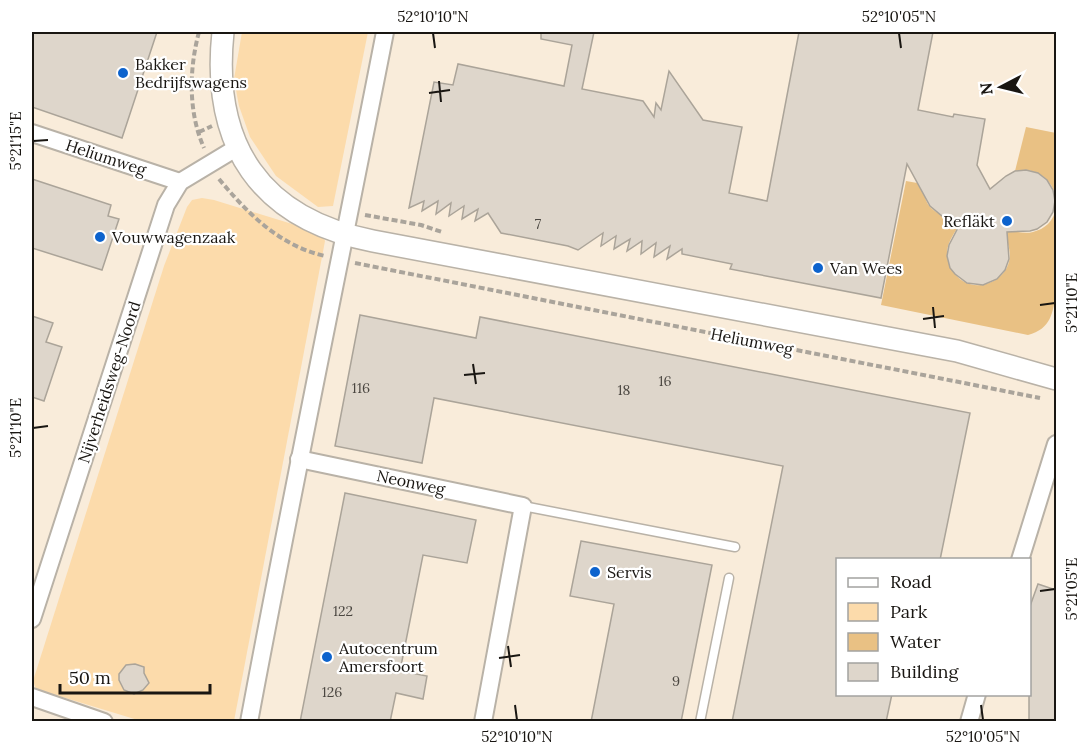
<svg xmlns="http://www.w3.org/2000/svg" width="1088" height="753" viewBox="0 0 1088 753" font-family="Lora,serif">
<rect width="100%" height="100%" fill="#fff7eb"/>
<!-- built -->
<path fill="#f9ecda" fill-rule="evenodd" d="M32 32H1056V721H32ZM838 560H1030V694H838Z"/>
<!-- green -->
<g fill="#fcdbab">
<path d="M242 32H368L333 206 318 207 276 176 250 137 239 106 234 79Z"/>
<path d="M202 198 214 200 315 231 322 234 325 241 234 721H141L36 689 33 681 164 266 187 207 192 200Z"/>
</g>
<!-- water -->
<path fill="#e9c184" d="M1026 127 1056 133V292C1053 313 1051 329 1028 335L881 305 906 181 923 184C924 212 939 216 963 218 958 229 948 239 947 252 947 258 949 265 952 270 974 306 1033 272 1000 230 1011 229 1022 235 1033 232 1073 222 1058 162 1015 171Z"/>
<!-- building -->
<g fill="#ded6cb" stroke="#aba499" stroke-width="1.5">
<path d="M32 32H157L122 138 32 107Z"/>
<path d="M541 32H594L582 89 643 101 654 117 656 103 661 110 669 71 703 120 742 127 729 193 767 201 799 32H933L918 110 953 117 954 114 985 119 977 165 990 189 1006 176 1015 171 1026 170 1038 173 1047 180 1053 190 1055 201 1053 212 1047 222 1037 229 1030 231 1007 232 1009 259 1005 270 997 279 983 285 967 283 955 274 950 268 947 256 949 245 961 222 942 216 930 206 907 164 881 298 730 269 732 264 682 254V249L667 259 670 246 654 257 656 243 641 254 642 241 627 251 630 239 614 249 616 236 601 246 603 233 578 250 568 246 501 233 488 213 475 221 478 209 462 219 464 206 449 216 451 203 436 214 438 201 422 211 424 201 409 208 434 82 453 85 458 64 564 86 572 45 541 39Z"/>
<path d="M32 179 111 205 108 216 119 219 102 270 32 248Z"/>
<path d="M360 315 476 338 480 317 970 413 940 560H837V694H892L886 722H732L783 466 434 398 422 463 335 446Z"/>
<path d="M32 316 53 323 46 342 62 347 44 401 32 397Z"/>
<path d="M345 493 476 520 467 563 423 555 400 671 427 676 423 699 396 693 390 722H300Z"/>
<path d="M581 541 712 565 681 722H591L614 604 570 596Z"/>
<path d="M1038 584 1056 590V722H1029V609Z"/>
<path d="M135 664 144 667V673L149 683 143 690 134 694 124 690 119 680V674L126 665Z"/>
</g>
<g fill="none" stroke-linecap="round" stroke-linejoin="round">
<!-- service casing -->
<g stroke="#b9b2a7" stroke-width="11">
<g id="service">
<path d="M523 506 735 547"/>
<path d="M700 722 729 578"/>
</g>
</g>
<!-- minor casing -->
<g stroke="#b9b2a7" stroke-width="20">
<g id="minor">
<path d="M32 133 180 182"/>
<path d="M299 459 523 506 483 722"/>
<path d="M1020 560 1056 444"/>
<path d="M32 619 166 205 180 182 238 147"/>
<path d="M32 697 104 722"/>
<path d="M249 722C292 491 340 262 385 32"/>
<path d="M969 722 977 694"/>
</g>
</g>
<!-- tertiary casing -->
<g stroke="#b9b2a7" stroke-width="24">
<path id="tertiary" d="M223 32C211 145 260 219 373 241L957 351 1056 379"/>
</g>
<!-- path -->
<g stroke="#aaa49b" stroke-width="4" stroke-dasharray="6 3" stroke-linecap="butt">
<path d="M199 32C189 69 188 112 204 148"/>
<path d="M199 132 212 126"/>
<path d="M219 179C248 214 280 246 325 256"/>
<path d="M365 215 421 225 442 232"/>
<path d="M355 263 1040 398"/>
</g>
<!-- service -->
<use href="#service" stroke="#fff" stroke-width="8"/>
<!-- minor -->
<use href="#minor" stroke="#fff" stroke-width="16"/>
<!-- tertiary -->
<use href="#tertiary" stroke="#fff" stroke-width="21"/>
</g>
<!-- ticks -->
<path fill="none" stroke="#191612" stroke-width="2" d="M433 33 435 48M899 33 901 48M439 81 441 102M429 93 450 90M33 141 48 140M1040 305 1055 303M933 307 935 328M923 319 944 316M473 364 476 384M464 375 485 373M33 428 48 426M1040 591 1055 589M508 646 511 667M499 658 520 655M515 705 517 720M981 705 983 720"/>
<!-- markers -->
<g fill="#0d63cd" stroke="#fff" stroke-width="2">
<circle cx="123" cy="73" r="6"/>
<circle cx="1007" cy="221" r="6"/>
<circle cx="100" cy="237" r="6"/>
<circle cx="818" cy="268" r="6"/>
<circle cx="595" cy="572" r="6"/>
<circle cx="327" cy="657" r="6"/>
</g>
<g text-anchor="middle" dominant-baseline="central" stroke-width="4.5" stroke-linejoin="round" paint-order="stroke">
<!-- number labels -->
<g font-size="14" fill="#4a4640">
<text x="538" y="224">7</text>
<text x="665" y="381">16</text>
<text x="361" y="388">116</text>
<text x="624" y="390">18</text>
<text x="343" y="611">122</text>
<text x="676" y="681">9</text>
<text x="332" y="692">126</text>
</g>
<!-- poi labels -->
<g font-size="16" fill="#191612" stroke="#fff" text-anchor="start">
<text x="135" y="64">Bakker<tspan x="135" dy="18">Bedrijfswagens</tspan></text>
<text x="995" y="221" text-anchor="end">Refläkt</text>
<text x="112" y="237">Vouwwagenzaak</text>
<text x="830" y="268">Van Wees</text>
<text x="607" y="572">Servis</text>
<text x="339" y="648">Autocentrum<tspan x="339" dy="18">Amersfoort</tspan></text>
</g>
<!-- street labels -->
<g font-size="16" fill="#191612" stroke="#fff">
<text transform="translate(106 157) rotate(18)">Heliumweg</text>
<text transform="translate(752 341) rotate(11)">Heliumweg</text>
<text transform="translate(109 382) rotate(-72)">Nijverheidsweg-Noord</text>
<text transform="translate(411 482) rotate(12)">Neonweg</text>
</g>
</g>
<!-- border -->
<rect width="1088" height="753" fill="none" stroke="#ffffff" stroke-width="66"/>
<!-- legend -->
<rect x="836" y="558" width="195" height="138" fill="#ffffff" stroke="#a3a2a0" stroke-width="1.5"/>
<rect x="848" y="578" width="30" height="9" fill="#ffffff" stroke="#a3a2a0" stroke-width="1.5"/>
<text x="890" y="588" font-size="18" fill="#191612">Road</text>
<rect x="848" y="603" width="30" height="18" fill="#fcdbab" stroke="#a3a2a0" stroke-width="1.5"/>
<text x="890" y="618" font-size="18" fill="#191612">Park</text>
<rect x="848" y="633" width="30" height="18" fill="#e9c184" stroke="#a3a2a0" stroke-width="1.5"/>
<text x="890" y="648" font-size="18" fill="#191612">Water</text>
<rect x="848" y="663" width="30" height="18" fill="#ded6cb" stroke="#a3a2a0" stroke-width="1.5"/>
<text x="890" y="678" font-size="18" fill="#191612">Building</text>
<!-- north arrow -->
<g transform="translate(1001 87) rotate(263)" stroke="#ffffff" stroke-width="4.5" paint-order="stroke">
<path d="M0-4.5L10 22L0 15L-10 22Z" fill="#191612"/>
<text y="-9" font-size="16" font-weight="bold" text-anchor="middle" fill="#191612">N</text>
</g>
<!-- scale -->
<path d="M60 684v9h150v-9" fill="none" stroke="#191612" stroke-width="3"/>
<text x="69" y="684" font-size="18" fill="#191612" stroke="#ffffff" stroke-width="4.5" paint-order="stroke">50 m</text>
<rect x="33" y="33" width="1022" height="687" fill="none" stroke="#191612" stroke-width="2"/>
<g font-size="15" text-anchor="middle" fill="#191612">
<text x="433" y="22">52°10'10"N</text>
<text x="899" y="22">52°10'05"N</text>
<text transform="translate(16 141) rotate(-90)" y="5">5°21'15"E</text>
<text transform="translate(1072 303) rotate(-90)" y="5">5°21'10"E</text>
<text transform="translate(16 428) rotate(-90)" y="5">5°21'10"E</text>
<text transform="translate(1072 589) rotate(-90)" y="5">5°21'05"E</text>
<text x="517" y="742">52°10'10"N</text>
<text x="983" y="742">52°10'05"N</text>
</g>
</svg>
